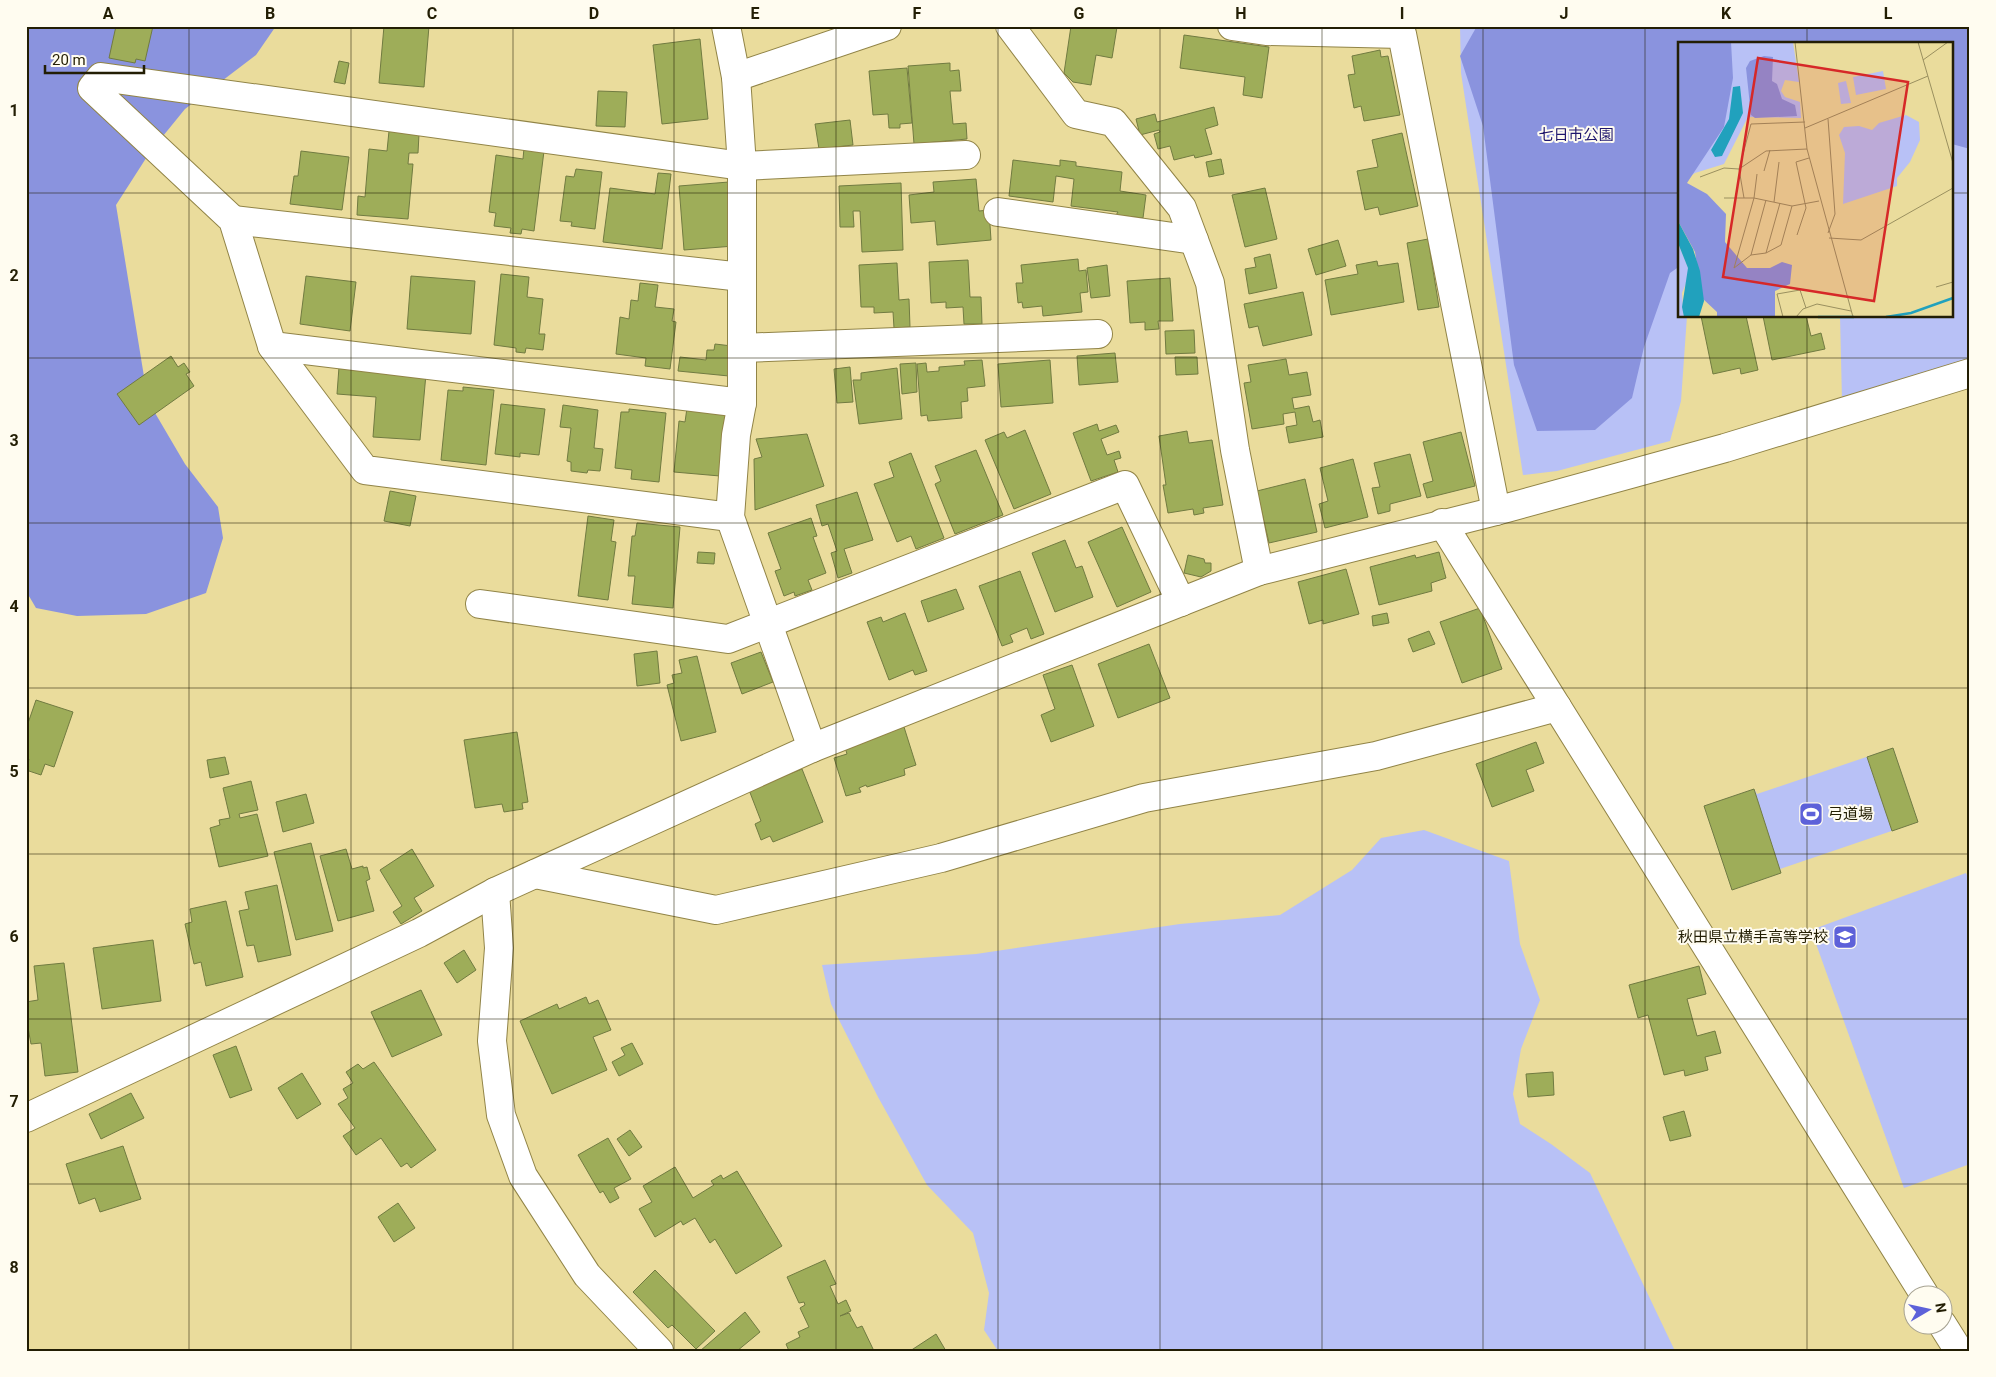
<svg xmlns="http://www.w3.org/2000/svg" width="1996" height="1377" viewBox="0 0 1996 1377" font-family="Roboto,'Noto Sans JP',sans-serif">
<rect width="100%" height="100%" fill="#eadc9c"/>
<!-- green -->
<g fill="#b8c1f6">
<path d="M1460 26H1970V362L1842 401 1840 316H1952V44H1680V316H1687L1681 401 1670 441 1557 471 1523 475 1461 73Z"/>
<path d="M1893 748 1918 822 1780 869 1781 873 1732 890 1704 806 1754 789 1757 794Z"/>
<path d="M1424 830 1509 861 1520 944 1540 1000 1521 1049 1513 1094 1520 1124 1551 1144 1590 1173 1675 1351H998L984 1330 989 1293 973 1233 927 1185 878 1097 831 1004 822 965 976 954 1180 924 1280 915 1352 870 1381 838Z"/>
<path d="M1966 873 1970 883V1164L1904 1188 1811 930Z"/>
</g>
<!-- forest -->
<g fill="#8a93de">
<path d="M26 26H276L256 55 185 109 150 152 116 205 148 401 185 464 218 507 223 538 206 593 146 614 77 616 36 608 26 591Z"/>
<path d="M1477 26H1970V149L1952 144V44H1680V266L1670 273 1644 347 1632 398 1595 430 1537 431 1514 365 1483 126 1460 56Z"/>
</g>
<!-- building -->
<g fill="#9ead59" stroke="#717b41">
<path d="M116 26H153L145 61 136 59 135 63 109 58Z"/>
<path d="M384 26H429L424 87 379 83Z"/>
<path d="M1071 26 1117 27 1112 58 1096 55 1091 85 1073 82 1064 73Z"/>
<path d="M1184 35 1269 47 1262 98 1243 95 1245 77 1180 68Z"/>
<path d="M700 39 708 119 662 124 653 45Z"/>
<path d="M1380 50 1381 57 1388 56 1400 115 1364 121 1361 106 1354 108 1348 75 1355 74 1352 56Z"/>
<path d="M339 61 349 63 345 84 334 82Z"/>
<path d="M950 63V71L959 70 961 91H950L953 124 966 123 967 139 914 144 908 66Z"/>
<path d="M907 68 912 123 900 124V128H889L888 114 873 115 869 71Z"/>
<path d="M598 91 627 92 625 127 596 126Z"/>
<path d="M1214 107 1218 125 1205 129 1212 154 1195 158 1194 155 1174 160 1170 146 1158 149 1154 134 1160 132 1159 130 1140 135 1136 119 1155 114 1157 122Z"/>
<path d="M850 120 853 145 819 149 815 124Z"/>
<path d="M389 131 419 134 418 153H409L408 164H413L408 219 357 215 358 196 365 197 369 149 387 151Z"/>
<path d="M1402 133 1418 206 1380 215 1378 207 1365 210 1357 171 1378 167 1372 140Z"/>
<path d="M524 148 544 151 534 231 522 229 521 234 510 233 511 228 494 226 496 213 489 212 496 155 523 159Z"/>
<path d="M301 151 349 157 342 210 290 204 294 176H298Z"/>
<path d="M1221 159 1224 174 1209 177 1206 162Z"/>
<path d="M1013 160 1060 166V160L1076 162V166L1122 172 1120 191 1146 195 1143 218 1116 215 1118 212 1071 206 1074 179 1056 176 1053 202 1009 196Z"/>
<path d="M576 169 602 172 595 229 571 226 572 222 560 221 566 176 574 177Z"/>
<path d="M658 173 671 174 662 249 603 242 610 188 655 194Z"/>
<path d="M976 179 979 211 989 210 991 240 937 245 935 221 911 223 909 195 934 192 933 182Z"/>
<path d="M729 182 734 246 684 250 679 186Z"/>
<path d="M901 183 903 250 862 252 860 211H853L854 227H840L839 186Z"/>
<path d="M1265 188 1277 239 1245 247 1232 195Z"/>
<path d="M1428 239 1439 307 1418 310 1407 243Z"/>
<path d="M1338 240 1346 266 1316 275 1308 249Z"/>
<path d="M1270 254 1277 288 1249 294 1245 269 1256 267 1254 258Z"/>
<path d="M1078 259 1079 271 1086 270 1088 292 1080 293 1082 312 1043 316 1042 306 1023 308 1022 302 1018 303 1016 283H1023L1021 265Z"/>
<path d="M968 260 970 297H981L982 324H964L963 307 946 308V302L931 303 929 262Z"/>
<path d="M1377 261 1378 266 1398 263 1404 302 1331 315 1325 280 1358 274 1356 265Z"/>
<path d="M897 263 899 300 909 299 910 327 894 328 893 312 874 313V307H861L859 265Z"/>
<path d="M1107 265 1110 296 1091 298 1087 268Z"/>
<path d="M501 274 529 277 527 297 543 299 539 334H545L543 350 526 348 525 353 516 352V348L494 345Z"/>
<path d="M306 276 356 282 350 331 300 324Z"/>
<path d="M411 276 475 281 471 334 407 329Z"/>
<path d="M1170 278 1173 321H1158L1159 329 1145 330V322L1130 323 1127 281Z"/>
<path d="M640 283 658 285 655 307 674 309 672 321 676 322 670 369 645 366 646 358 616 354 620 317 629 319 631 300 638 301Z"/>
<path d="M1303 292 1312 335 1263 346 1258 326 1249 328 1244 304Z"/>
<path d="M1701 316H1746L1758 370 1741 374 1740 368 1713 374Z"/>
<path d="M1763 316H1806L1811 336 1821 333 1825 349 1772 360Z"/>
<path d="M1194 330 1195 353 1166 354 1165 331Z"/>
<path d="M715 344 732 346 729 376 678 371 680 357 706 360 707 350H714Z"/>
<path d="M1115 353 1118 382 1079 385 1077 356Z"/>
<path d="M171 356 178 367 184 363 190 372 186 374 194 386 139 425 117 394Z"/>
<path d="M1175 357H1197L1198 374 1176 375Z"/>
<path d="M1286 359 1289 375 1307 372 1311 395 1292 398 1294 409 1309 406 1313 422 1320 420 1323 437 1289 443 1286 427 1297 425 1295 412 1283 414 1284 424 1252 429 1244 383 1251 382 1248 365Z"/>
<path d="M982 360 985 386 967 388 968 401 961 402 962 418 928 421 927 415 921 416 917 364 926 363 927 372 939 371V367L965 365 964 361Z"/>
<path d="M1050 360 1053 403 1001 407 998 364Z"/>
<path d="M916 363 917 392 902 394 900 364Z"/>
<path d="M339 367 426 374 420 440 373 437 376 397 337 394Z"/>
<path d="M850 367 853 402 837 403 834 369Z"/>
<path d="M897 368 902 419 859 424 853 380H861V373Z"/>
<path d="M463 387 494 390 486 465 441 460 448 390 463 391Z"/>
<path d="M501 404 545 409 539 455 520 453V457L495 454Z"/>
<path d="M563 405 598 410 594 448 603 449 600 471 588 470 587 473 571 471V462L567 461 571 428 560 427Z"/>
<path d="M687 408 726 412 720 476 674 472 679 421 685 422Z"/>
<path d="M629 409 666 413 659 482 631 479 632 470 615 468 621 412H629Z"/>
<path d="M1097 424 1099 431 1116 425 1119 432 1101 439 1107 455 1119 451 1121 458 1114 460 1118 472 1091 481 1073 433Z"/>
<path d="M1025 430 1051 494 1014 509 985 440 1004 432 1007 438Z"/>
<path d="M1187 431 1189 443 1212 440 1223 505 1203 508 1204 513 1194 515 1193 509 1168 513 1163 485H1166L1159 436Z"/>
<path d="M1461 432 1475 486 1427 498 1423 484 1433 481 1423 442Z"/>
<path d="M807 434 824 486 755 510 754 459 762 457 756 439Z"/>
<path d="M976 450 1003 515 955 534 935 484 941 481 935 466Z"/>
<path d="M911 453 944 538 916 549 911 536 897 542 874 484 894 477 889 462Z"/>
<path d="M1410 454 1421 496 1390 504V511L1378 514 1372 488 1380 487 1374 463Z"/>
<path d="M1353 459 1368 517 1325 528 1319 504 1328 501 1320 468Z"/>
<path d="M1305 479 1317 532 1269 543 1257 491Z"/>
<path d="M390 491 416 496 410 526 384 521Z"/>
<path d="M857 492 873 540 844 549 852 573 838 578 831 553 837 551 828 524 822 526 816 505Z"/>
<path d="M588 516 614 520 611 541 616 542 608 600 578 596Z"/>
<path d="M811 518 817 536 813 537 826 573 808 580 812 590 795 596 794 592 784 596 775 571 781 569 768 533Z"/>
<path d="M637 523 680 527 673 608 632 604 635 576H628L632 536H635Z"/>
<path d="M1122 527 1151 592 1117 607 1088 542Z"/>
<path d="M1065 540 1076 568 1082 566 1093 597 1055 612 1032 553Z"/>
<path d="M698 552 715 553 714 564 697 563Z"/>
<path d="M1439 552 1446 578 1431 583 1432 591 1379 605 1370 567 1415 555 1416 558Z"/>
<path d="M1188 555 1204 559 1205 563H1211V571L1201 577 1184 573Z"/>
<path d="M1346 569 1359 614 1323 624V620L1309 624 1298 582Z"/>
<path d="M1020 571 1044 634 1031 639 1027 628 1010 635 1013 642 1002 646 979 586Z"/>
<path d="M956 589 964 609 928 622 921 601Z"/>
<path d="M1480 608 1502 669 1462 683 1440 622Z"/>
<path d="M905 613 927 671 915 675 913 670 889 680 867 622 881 617 883 622Z"/>
<path d="M1387 613 1389 623 1373 626 1372 616Z"/>
<path d="M1429 631 1435 644 1413 652 1408 639Z"/>
<path d="M1149 644 1170 698 1118 718 1098 664Z"/>
<path d="M657 651 660 683 637 686 634 654Z"/>
<path d="M761 652 773 682 742 694 731 663Z"/>
<path d="M697 656 716 732 681 741 667 685 674 683 672 675 682 673 679 660Z"/>
<path d="M1072 665 1094 726 1051 742 1041 715 1055 709 1043 675Z"/>
<path d="M36 700 73 712 54 767 45 764 41 775 26 770 29 759 26 758V729Z"/>
<path d="M904 727 916 765 904 769 905 775 867 787 866 785 859 788 861 792 846 796 834 758 847 754 843 741 864 739Z"/>
<path d="M517 732 528 802 522 803 523 809 504 812 502 804 475 808 464 740Z"/>
<path d="M1536 742 1544 763 1526 770 1534 791 1492 807 1476 764Z"/>
<path d="M1893 748 1918 822 1892 831 1867 757Z"/>
<path d="M225 757 229 774 210 778 207 760Z"/>
<path d="M802 769 823 822 773 842 770 836 761 840 755 824 761 821 749 790Z"/>
<path d="M251 781 258 810 239 814 240 818 257 814 268 856 219 867 210 828 220 825 219 820 230 818 223 788Z"/>
<path d="M1754 789 1781 873 1732 890 1704 806Z"/>
<path d="M306 794 314 823 283 832 276 802Z"/>
<path d="M311 843 333 931 296 940 274 852Z"/>
<path d="M346 849 352 869 363 866V868L367 867 370 879 366 881 374 911 338 921 320 856Z"/>
<path d="M412 849 434 886 414 898 422 911 401 924 393 912 402 906 380 870Z"/>
<path d="M277 885 291 955 258 962 254 945 247 946 239 911 249 909 245 892Z"/>
<path d="M226 901 243 977 206 986 201 962 194 964 185 924 192 922 190 909Z"/>
<path d="M153 940 161 1001 102 1009 93 948Z"/>
<path d="M464 950 476 970 457 983 444 963Z"/>
<path d="M64 963 78 1072 45 1076 41 1043 31 1044 26 1017V1002L38 1000 34 966Z"/>
<path d="M1699 966 1706 994 1687 999 1697 1036 1715 1031 1721 1053 1705 1057 1708 1070 1685 1076 1684 1070 1664 1075 1648 1015 1638 1018 1629 985Z"/>
<path d="M421 990 442 1035 392 1057 371 1012Z"/>
<path d="M586 997 589 1004 598 1000 611 1030 593 1037 607 1070 552 1094 520 1021 557 1004 559 1009Z"/>
<path d="M632 1043 643 1064 619 1076 612 1062 625 1055 621 1048Z"/>
<path d="M236 1046 252 1090 230 1098 213 1055Z"/>
<path d="M374 1062 436 1150 411 1168 407 1163 401 1167 381 1138 356 1155 343 1136 355 1128 338 1104 348 1098 343 1089 353 1083 346 1072 358 1064 363 1069Z"/>
<path d="M1553 1072 1554 1095 1528 1097 1526 1074Z"/>
<path d="M302 1073 321 1104 297 1119 278 1088Z"/>
<path d="M131 1093 144 1118 101 1139 89 1114Z"/>
<path d="M1684 1111 1691 1136 1670 1141 1663 1117Z"/>
<path d="M630 1130 642 1147 629 1156 617 1139Z"/>
<path d="M608 1138 631 1179 614 1188 619 1198 610 1203 603 1191 600 1193 578 1155Z"/>
<path d="M123 1146 141 1199 100 1212 95 1198 79 1204 66 1164Z"/>
<path d="M675 1167 693 1198 714 1185 711 1181 721 1175 723 1179 737 1171 782 1246 736 1274 715 1239 710 1243 695 1218 683 1225 681 1221 655 1237 639 1209 652 1202 643 1186Z"/>
<path d="M398 1203 415 1228 394 1242 378 1217Z"/>
<path d="M825 1260 836 1284 830 1286 838 1304 846 1300 851 1311 840 1316 849 1313 857 1328 862 1326 874 1351H789L786 1344 800 1337 798 1332 809 1327 800 1308 805 1305 804 1302 799 1303 787 1277Z"/>
<path d="M655 1270 715 1331 696 1349 672 1325 668 1328 633 1292Z"/>
<path d="M745 1312 760 1332 737 1351H700Z"/>
<path d="M936 1334 946 1351H910Z"/>
</g>
<g fill="none" stroke-linecap="round" stroke-linejoin="round">
<!-- minor casing -->
<g stroke="#918447" stroke-width="30">
<g id="minor">
<path d="M726 26 736 77 742 166V403L736 435 730 517 812 748"/>
<path d="M1010 26 1076 114 1113 122 1182 208 1210 283 1235 450 1259 571"/>
<path d="M1232 26 1266 31 1402 34 1496 511"/>
<path d="M736 77 887 26"/>
<path d="M998 212 1194 240"/>
<path d="M233 220 742 277"/>
<path d="M272 346 742 403"/>
<path d="M742 348 1098 334"/>
<path d="M730 517 365 470 272 346 233 220 92 88 101 77 742 166 966 155"/>
<path d="M1442 523 1924 1294"/>
<path d="M480 604 728 639 1125 485 1181 602"/>
<path d="M535 874 716 910 941 858 1144 798 1376 756 1557 707"/>
<path d="M495 892 499 948 492 1041 501 1115 523 1176 587 1275 659 1351"/>
<path d="M26 1118 419 933 495 892 812 748 1259 571 1496 511 1725 448 1970 373"/>
<path d="M1942 1324 1959 1351"/>
</g>
</g>
<!-- minor -->
<use href="#minor" stroke="#fff" stroke-width="28"/>
</g>
<!-- grid -->
<path fill="none" stroke="#231e04" stroke-width="1" stroke-opacity="0.55" d="M189 26V1351M351 26V1351M513 26V1351M674 26V1351M836 26V1351M998 26V1351M1160 26V1351M1322 26V1351M1483 26V1351M1645 26V1351M1807 26V44M26 193H1680M1952 193H1970M1807 316V1351M26 358H1970M26 523H1970M26 688H1970M26 854H1970M26 1019H1970M26 1184H1970"/>
<!-- icons -->
<defs>
<g id="stadium-square" transform="scale(1.25)"><rect x="-9" y="-9" width="18" height="18" rx="4" fill="#5d61d9" stroke="#fffcf0"/><path d="M0-5a6.5 5 0 1 0 0 10a6.5 5 0 1 0 0-10ZM-3.5-1.8h7v3.6h-7Z" fill="#fff"/></g>
<g id="school-square" transform="scale(1.25)"><rect x="-9" y="-9" width="18" height="18" rx="4" fill="#5d61d9" stroke="#fffcf0"/><path d="M0-5L7-2L0 1L-7-2ZM-4 1L0 2.5L4 1V4Q0 6-4 4Z" fill="#fff"/></g>
</defs>
<g fill-rule="evenodd">
<use href="#stadium-square" x="1811" y="814"/>
<use href="#school-square" x="1845" y="937"/>
</g>
<g text-anchor="middle" dominant-baseline="central" stroke-width="4" stroke-linejoin="round" paint-order="stroke">
<!-- park labels -->
<g font-size="15" fill="#1f166d" stroke="#fffcf0">
<text x="1576" y="135">七日市公園</text>
</g>
<!-- poi labels -->
<g font-size="15" fill="#231e04" stroke="#fffcf0" text-anchor="start">
<text x="1828" y="814">弓道場</text>
<text x="1828" y="937" text-anchor="end">秋田県立横手高等学校</text>
</g>
</g>
<!-- overview -->
<g transform="translate(1678 42)">
<rect width="275" height="275" fill="#eadc9c"/>
<path d="M0 0H115L121 40 107 38 103 49 107 55 122 60 123 76 70 75 46 122 17 131 0 142ZM205 29 208 47 178 53 175 35ZM168 39 173 61 163 62 160 41ZM228 73 241 80 242 98 232 120 219 136V144L165 162 167 111 161 93 166 85 181 84 194 88 201 81ZM0 201 10 225V237L4 251 6 275H0Z" fill="#b8c1f6"/>
<path d="M0 0H53L55 36 46 85 9 141 29 152 48 172 47 200 69 226H92L104 220 114 223 112 242 97 249V275H39V270L24 256 17 210 0 179ZM86 14 95 15 94 39 99 42 104 57 117 63 119 74 77 76 73 73 68 26 72 19Z" fill="#8a93de"/>
<path d="M62 44 65 71 44 114 37 115 33 108 51 77 55 45ZM0 179 15 207 22 229 26 259 21 275H6L4 265 10 226 0 201Z" fill="#21a1bd"/>
<path fill="none" stroke="#21a1bd" stroke-width="2.5" d="M140 275H176M208 275 233 271 275 256"/>
<path fill="none" stroke="#9a905f" stroke-width="1" d="M117 0 129 107 175 275M240 0 275 121M245 18 270 0M150 77 157 172 150 191M127 86 250 34M86 129 92 108M79 132 76 156 56 226 73 213 88 211 103 203 114 164M22 135 46 126 61 127 88 109 129 107M46 156H76L114 164 141 159M66 156 61 127 73 82 127 80M96 160 101 120M119 193 128 166 118 120 131 116M151 196 183 198 275 146M88 211 102 161M73 213 88 158M258 245 275 240M105 275 99 252 122 248 128 266M118 275 125 267 139 262 173 269"/>
<path fill="#d62828" fill-opacity="0.15" stroke="#d62828" stroke-width="2.5" d="M80 16 230 40 196 259 45 235Z"/>
<rect width="275" height="275" fill="none" stroke="#231e04" stroke-width="2.5"/>
</g>
<!-- border -->
<rect width="1996" height="1377" fill="none" stroke="#fffcf0" stroke-width="55"/>
<!-- north arrow -->
<g transform="translate(1928 1310) rotate(81)"><circle r="24" fill="#fffcf0" stroke="#a7a392"/>
<path d="M0-4L9 19L0 12L-9 19Z" fill="#5d61d9"/>
<text y="-8" font-size="14" font-weight="bold" text-anchor="middle" fill="#231e04">N</text>
</g>
<!-- scale -->
<path d="M45 65v8h99v-8" fill="none" stroke="#231e04" stroke-width="2.5"/>
<text x="52" y="65" font-size="15" fill="#231e04" stroke="#fffcf0" stroke-width="4" paint-order="stroke">20 m</text>
<rect x="28" y="28" width="1940" height="1322" fill="none" stroke="#231e04" stroke-width="2"/>
<g font-size="16" text-anchor="middle" font-weight="bold" fill="#231e04">
<text x="108" y="19">A</text>
<text x="270" y="19">B</text>
<text x="432" y="19">C</text>
<text x="594" y="19">D</text>
<text x="755" y="19">E</text>
<text x="917" y="19">F</text>
<text x="1079" y="19">G</text>
<text x="1241" y="19">H</text>
<text x="1402" y="19">I</text>
<text x="1564" y="19">J</text>
<text x="1726" y="19">K</text>
<text x="1888" y="19">L</text>
<text x="14" y="116">1</text>
<text x="14" y="281">2</text>
<text x="14" y="446">3</text>
<text x="14" y="612">4</text>
<text x="14" y="777">5</text>
<text x="14" y="942">6</text>
<text x="14" y="1107">7</text>
<text x="14" y="1273">8</text>
</g>
</svg>
